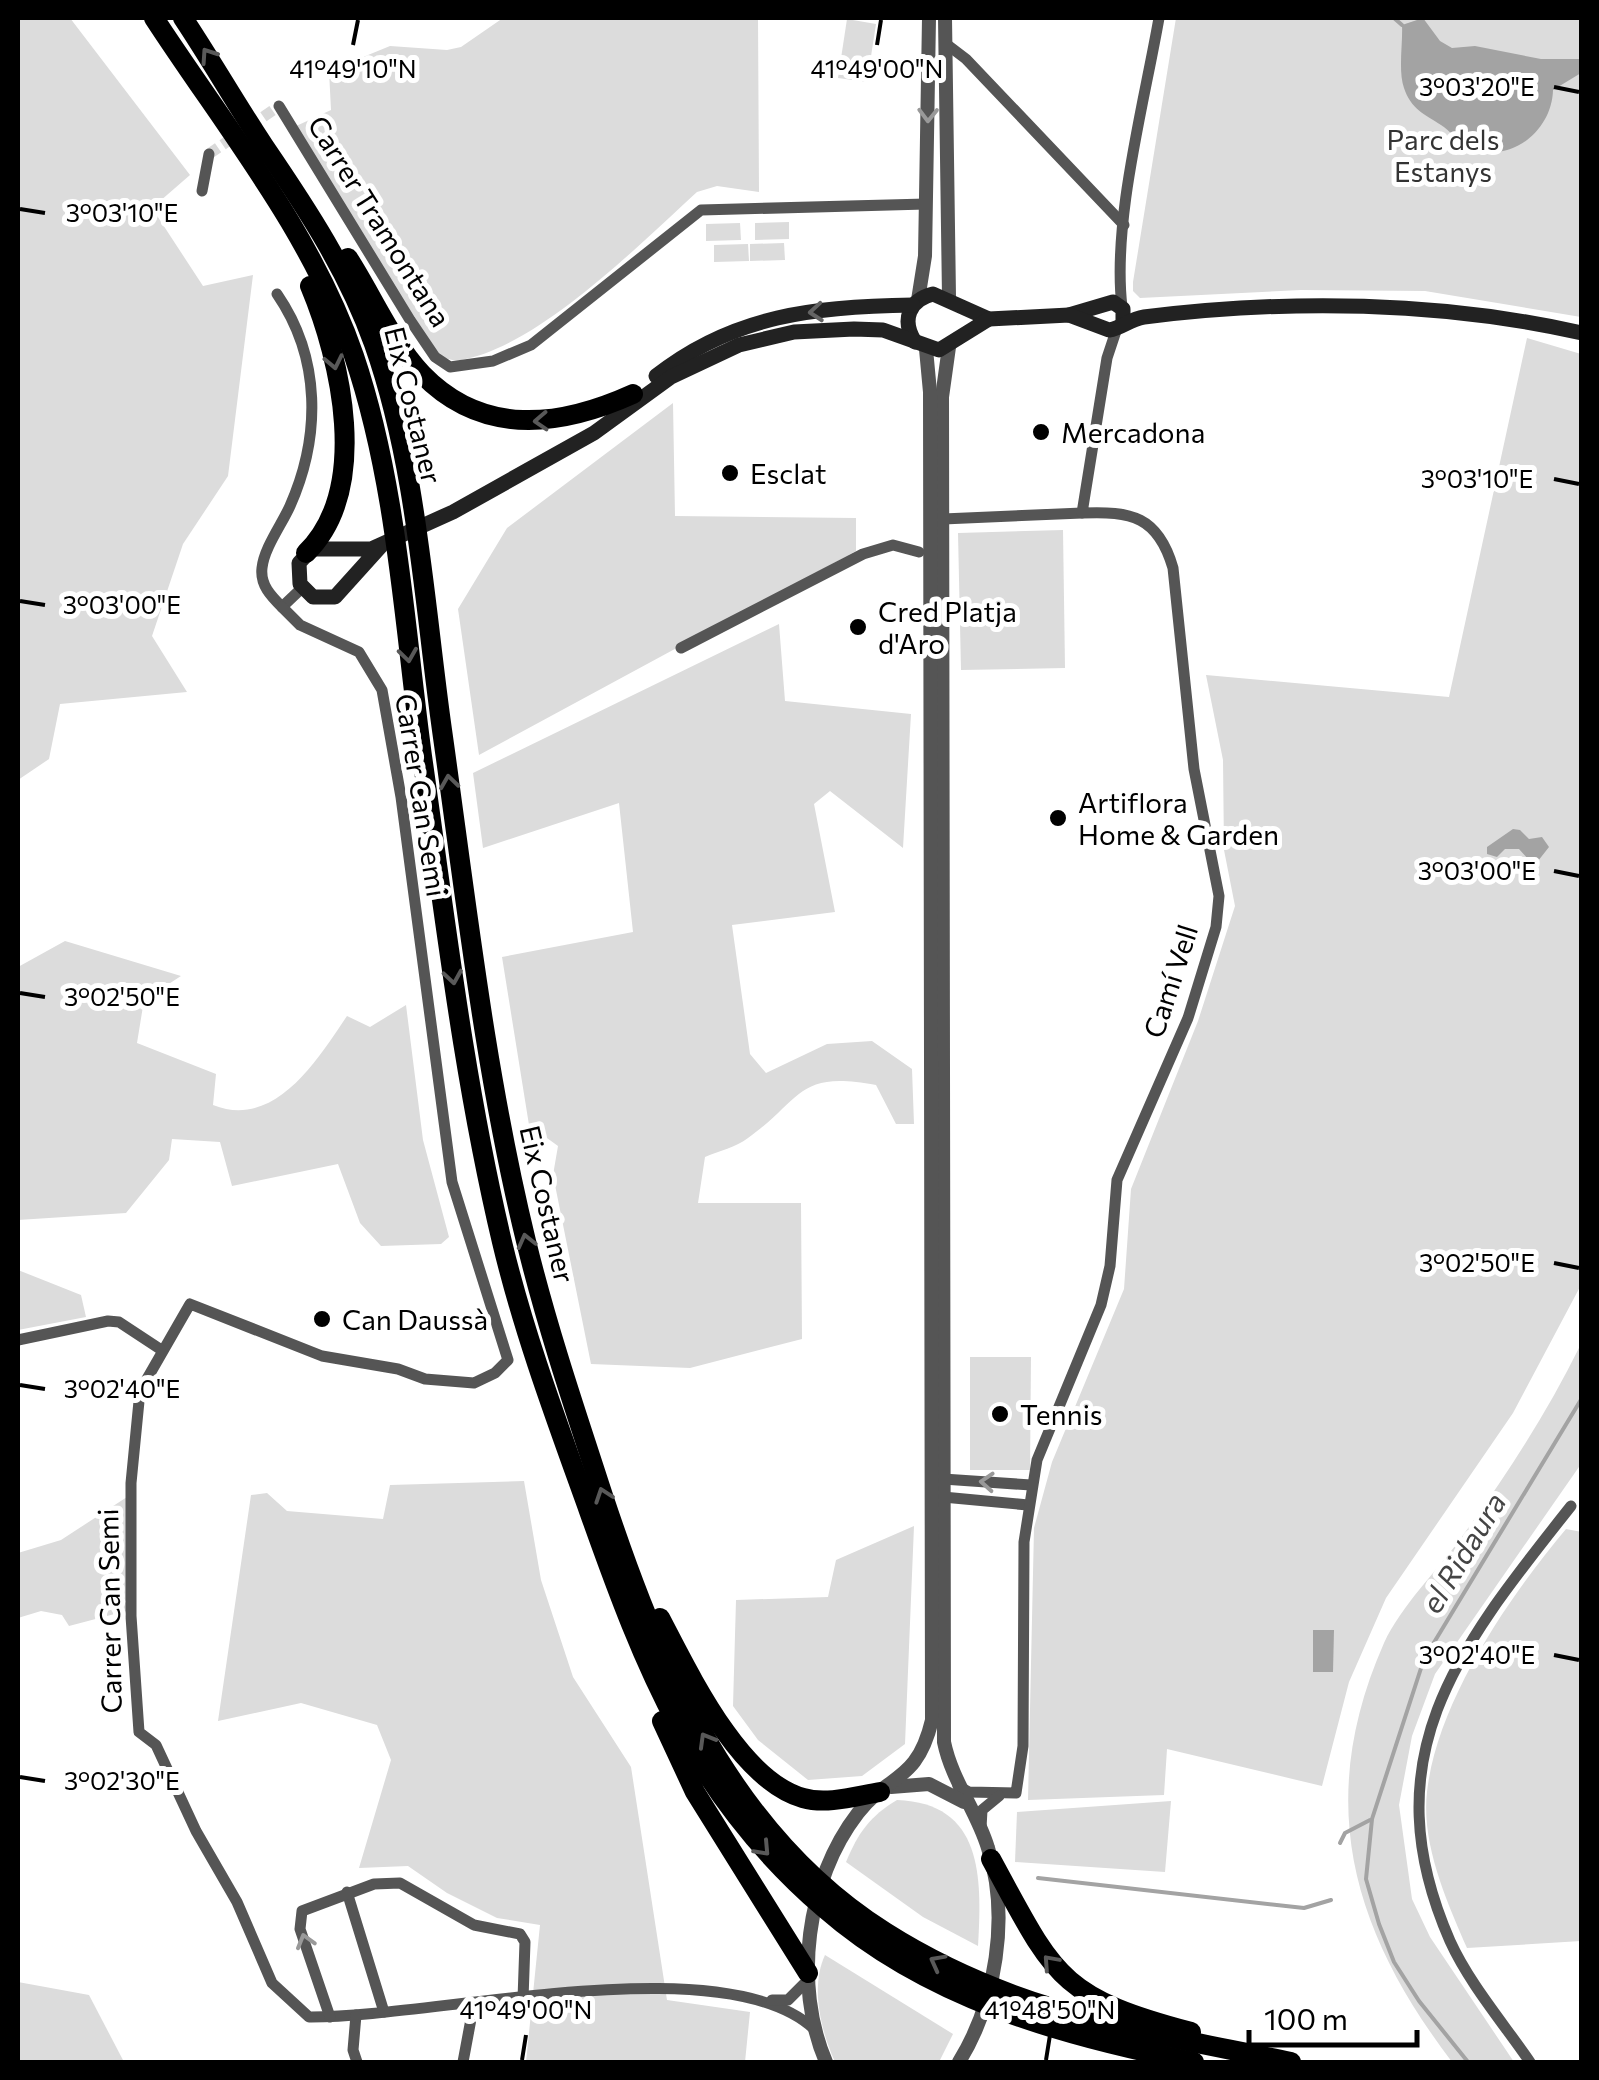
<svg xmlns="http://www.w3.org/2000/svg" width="1599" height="2080" viewBox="0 0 1599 2080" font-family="Commissioner,sans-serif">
<rect width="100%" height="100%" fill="#fff"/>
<!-- green -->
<g fill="#dcdcdc">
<path d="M18 18H70L190 175 152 208 203 286 253 275 228 476 183 544 152 636 187 692 60 704 49 759 18 780Z"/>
<path d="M503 18H758L759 192 717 186 697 192C640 244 538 347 461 360 447 362 437 354 426 347L294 127 331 110 329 71 390 46 447 50 461 47Z"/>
<path d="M1176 18H1581V317L1425 291 1301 290 1140 298 1133 291V282Z"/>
<path d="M847 19 876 24 867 82 838 78Z"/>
<path d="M789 222V239L755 240V223Z"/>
<path d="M740 223 741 240 706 241V224Z"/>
<path d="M784 243 785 260 750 261V244Z"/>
<path d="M748 244 749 261 714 262V245Z"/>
<path d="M1527 338 1581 354V1285L1513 1413 1386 1598 1349 1682 1322 1786 1167 1749 1164 1795 1028 1800 1034 1528 1052 1462 1124 1289 1131 1189 1198 1021 1235 906 1224 850 1223 760 1206 675 1449 697Z"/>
<path d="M673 403 675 516 856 518V551L479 755 458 609 507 528Z"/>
<path d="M1063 530 1065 668 961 670 958 533Z"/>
<path d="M779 624 785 701 911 714 903 848 830 791 814 804 835 912 732 925 750 1054 766 1073 827 1044 872 1041 912 1069 914 1124H896L876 1085C796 1070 803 1099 748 1138 736 1147 719 1151 705 1157L698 1203H801L802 1339 690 1368 591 1364 553 1175 558 1146 529 1125 502 957 633 932 619 803 483 848 473 773Z"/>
<path d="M65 941 181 976 144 1000 137 1043 216 1074 213 1105C275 1130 318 1059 347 1016L370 1027 406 1005 423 1140 449 1237 441 1244 381 1246 360 1223 338 1164 232 1186 220 1142 172 1139 169 1160 126 1213 18 1220V967Z"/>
<path d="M18 1270 81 1295 86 1317 18 1330Z"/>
<path d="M1581 1344V1464L1435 1674 1412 1736 1399 1805 1412 1899 1430 1937 1514 2062H1452C1352 1930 1314 1802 1384 1643 1401 1606 1437 1571 1461 1538 1506 1476 1547 1413 1581 1344Z"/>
<path d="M970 1357H1031L1030 1470H970Z"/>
<path d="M524 1481 541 1580 573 1677 631 1767 667 2000 750 2012 745 2062H526L540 1925 497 1918 447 1893 408 1866 359 1868 391 1760 377 1725 301 1703 218 1721 251 1495 267 1493 287 1511 383 1519 390 1485Z"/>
<path d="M127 1497 126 1611 69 1626 62 1615 41 1611 18 1618V1553L61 1540Z"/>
<path d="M914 1526 905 1744 862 1776 808 1780 758 1740 733 1706 736 1600 828 1597 836 1560Z"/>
<path d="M1566 1529 1582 1532 1581 1941 1467 1948C1447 1902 1421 1844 1427 1792 1437 1702 1508 1598 1566 1529Z"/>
<path d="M897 1800C983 1803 982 1877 978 1946L923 1917 846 1862C858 1833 870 1816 897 1800Z"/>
<path d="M1171 1801 1165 1872 1015 1862 1017 1812Z"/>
<path d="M825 1955 953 2034 939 2062H835C821 2031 810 1987 825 1955Z"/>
<path d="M18 1982 89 1995 124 2062H18Z"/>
</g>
<!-- water -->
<g fill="#a3a3a3">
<path d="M1423 18 1440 41 1452 48 1475 46 1541 59H1581V73L1553 90C1552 132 1508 167 1465 146 1456 141 1450 130 1441 125 1424 114 1411 109 1404 88 1398 71 1403 43 1402 25Z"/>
<path d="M1513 829 1520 830 1529 839 1542 837 1549 847 1538 861H1530L1519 849H1505L1497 857 1487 854V847Z"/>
<path d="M1313 1630H1334L1333 1672H1313Z"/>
</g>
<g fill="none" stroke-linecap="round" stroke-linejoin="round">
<!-- stream -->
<g stroke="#a3a3a3" stroke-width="4">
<path d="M1394 18 1402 25"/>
<path d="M1340 1843 1345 1833 1370 1820"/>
<path d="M1038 1878 1304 1908 1331 1900"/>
<path d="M1468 2062 1419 2001 1394 1962 1379 1924 1366 1879 1372 1819 1424 1659 1582 1398"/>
</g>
<!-- minor-tunnel -->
<path stroke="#d9d9d9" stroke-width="11" stroke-dasharray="11 5.5" stroke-linecap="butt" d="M209 154 279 106"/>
<!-- minor -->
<g stroke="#555" stroke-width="11">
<path d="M945 43 966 59 1124 225"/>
<path d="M279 106 410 320 435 357 450 367 493 361 531 345 701 210 926 204"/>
<path d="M202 191 209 154"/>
<path d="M277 294C321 358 321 436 290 506 282 524 264 548 262 568 260 585 271 596 282 607L302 588"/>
<path d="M1122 307C1112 222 1144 104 1159 18"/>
<path d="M943 519 1082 513"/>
<path d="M282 607 300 625 359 652 382 690 401 797 452 1182 508 1360 495 1373 474 1383 425 1379 398 1369 322 1356 190 1304 140 1391 131 1483V1616L139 1732 156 1745 196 1831 237 1902 272 1983 309 2017C433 2018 724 1945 814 2029"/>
<path d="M681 648 863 554 893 545 919 552"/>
<path d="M18 1340 108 1321 119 1322 160 1349"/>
<path d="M943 1479 1031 1485"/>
<path d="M943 1497 1028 1505"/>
<path d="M958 1786 969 1792 1016 1793 1023 1746 1024 1542 1037 1460 1101 1305 1110 1266 1117 1180 1188 1018 1216 927 1219 896 1194 769 1173 568C1158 516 1131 511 1082 513L1107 358 1117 328"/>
<path d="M981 1828 982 1810 999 1796"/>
<path d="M347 1892 384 2012"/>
<path d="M772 2000H788L808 1980"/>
<path d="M356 2015 353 2050 357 2062"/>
<path d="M330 2017 300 1929 302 1911 374 1884 400 1883 474 1925 520 1934 525 1942 523 1999"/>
<path d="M463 2062 474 2003"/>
<path d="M1530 2062C1504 2024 1469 1983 1450 1941 1369 1756 1460 1646 1571 1506"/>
</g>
<!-- tertiary -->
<g stroke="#555" stroke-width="14">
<path d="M945 18 949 297"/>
<path d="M918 300 925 256 929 18"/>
<path d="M949 347 942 397 944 1742C952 1781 977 1811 988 1848 1010 1916 996 2002 959 2062"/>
<path d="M891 1787 929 1784 964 1802"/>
<path d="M826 2062C793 1985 806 1880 858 1813 889 1773 917 1783 932 1720L930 392 926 349"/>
</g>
<!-- secondary -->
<g stroke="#222" stroke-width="15">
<path d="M1069 315 1113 302 1123 309V322"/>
<path d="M915 342C901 320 909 300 933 294L989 319 1069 315 1109 330C1122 328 1130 319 1144 317 1288 299 1440 301 1582 333"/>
<path d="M656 376C733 315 817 306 913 305"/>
<path d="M381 546 335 597H313L300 584 299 563 312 549H371L453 512 594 433 671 377 739 345 794 332 854 329 883 330 939 350 989 319"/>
</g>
<!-- motorway -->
<g stroke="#000" stroke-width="20">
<path d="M154 18C225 127 311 231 354 356 397 483 404 623 422 756 445 918 464 1082 502 1242 524 1334 557 1422 589 1511 645 1669 694 1796 824 1908 928 1999 1062 2036 1194 2062"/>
<path d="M183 18C211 60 236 104 264 146 307 209 348 271 374 344 417 466 424 602 442 730 466 900 485 1073 526 1241 545 1319 570 1395 595 1471 651 1645 723 1830 885 1932 1016 2015 1143 2031 1291 2062"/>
<path d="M348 258C372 295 391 341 422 374 483 437 560 427 633 394"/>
<path d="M306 553C371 489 341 360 310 286"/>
<path d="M660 1618C689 1673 739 1780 803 1798 827 1805 856 1796 880 1792"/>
<path d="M662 1721 695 1792 808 1973"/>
<path d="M991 1859C1054 1975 1058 1997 1191 2032"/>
</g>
</g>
<!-- one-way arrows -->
<defs><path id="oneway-chevron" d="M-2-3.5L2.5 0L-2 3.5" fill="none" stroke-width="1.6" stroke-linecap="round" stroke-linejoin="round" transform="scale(2.5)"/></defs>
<g stroke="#595959">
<use href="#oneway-chevron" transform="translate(208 55) rotate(-124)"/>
<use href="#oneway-chevron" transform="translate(334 362) rotate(78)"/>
<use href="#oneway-chevron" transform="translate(541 421) rotate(177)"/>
<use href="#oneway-chevron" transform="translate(408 655) rotate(82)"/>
<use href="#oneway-chevron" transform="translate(449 782) rotate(-98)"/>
<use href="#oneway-chevron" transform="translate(453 977) rotate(81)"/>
<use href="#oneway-chevron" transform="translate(526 1241) rotate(-104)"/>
<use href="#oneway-chevron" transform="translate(603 1495) rotate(-109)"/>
<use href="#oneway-chevron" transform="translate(706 1740) rotate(-120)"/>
<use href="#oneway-chevron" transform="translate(763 1849) rotate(47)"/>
<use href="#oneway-chevron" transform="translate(937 1962) rotate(-152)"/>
<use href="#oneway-chevron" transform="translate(1050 1962) rotate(-132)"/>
</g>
<g stroke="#999">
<use href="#oneway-chevron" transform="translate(928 115) rotate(91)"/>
<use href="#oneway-chevron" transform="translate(987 1482) rotate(-176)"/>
<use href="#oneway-chevron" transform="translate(305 1941) rotate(-106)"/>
</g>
<use stroke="#646464" href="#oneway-chevron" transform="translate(816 312) rotate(175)"/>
<!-- ticks -->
<path fill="none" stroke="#000" stroke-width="4" d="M353 45 358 20M877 45 881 20M1554 87 1579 92M20 209 45 213M1554 479 1579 484M20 601 45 605M1554 871 1579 876M20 993 45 997M1554 1263 1579 1268M20 1385 45 1389M1554 1655 1579 1660M20 1777 45 1781M522 2060 526 2035M1046 2060 1050 2035"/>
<!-- markers -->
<g fill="#000" stroke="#fff" stroke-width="4">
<circle cx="1041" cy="432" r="10"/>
<circle cx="730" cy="473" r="10"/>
<circle cx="858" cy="627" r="10"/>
<circle cx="1058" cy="818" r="10"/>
<circle cx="322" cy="1319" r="10"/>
<circle cx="1000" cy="1414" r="10"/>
</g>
<g text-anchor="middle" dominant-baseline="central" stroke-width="10" stroke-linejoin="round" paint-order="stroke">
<!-- park labels -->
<g font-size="28" fill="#333" stroke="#fff">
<text x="1443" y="139">Parc dels<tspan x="1443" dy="32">Estanys</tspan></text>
</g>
<!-- street labels -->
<g font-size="28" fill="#000" stroke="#fff">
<text transform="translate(380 221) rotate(58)">Carrer Tramontana</text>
<text transform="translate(414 405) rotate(76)">Eix Costaner</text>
<text transform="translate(422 795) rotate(81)">Carrer Can Semi</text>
<text transform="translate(1170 981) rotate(-72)">Camí Vell</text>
<text transform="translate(548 1204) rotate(77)">Eix Costaner</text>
<text transform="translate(109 1611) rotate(-91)">Carrer Can Semi</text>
</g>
<!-- poi labels -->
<g font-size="28" fill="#000" stroke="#fff" text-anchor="start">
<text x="1061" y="432">Mercadona</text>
<text x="750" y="473">Esclat</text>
<text x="878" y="611">Cred Platja<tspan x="878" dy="32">d'Aro</tspan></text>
<text x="1078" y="802">Artiflora<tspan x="1078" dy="32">Home &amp; Garden</tspan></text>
<text x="342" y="1319">Can Daussà</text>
<text x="1020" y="1414">Tennis</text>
</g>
<!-- water labels -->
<g font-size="30" font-style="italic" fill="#444" stroke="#fff">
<text transform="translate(1462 1552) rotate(-59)">el Ridaura</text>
</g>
</g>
<g font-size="25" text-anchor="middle" fill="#000" stroke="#fff" stroke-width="10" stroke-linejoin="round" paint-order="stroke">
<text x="353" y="78">41°49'10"N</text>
<text x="877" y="78">41°49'00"N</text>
<text x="1477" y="96">3°03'20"E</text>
<text x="122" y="222">3°03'10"E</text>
<text x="1477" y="488">3°03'10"E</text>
<text x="122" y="614">3°03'00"E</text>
<text x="1477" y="880">3°03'00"E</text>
<text x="122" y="1006">3°02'50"E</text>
<text x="1477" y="1272">3°02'50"E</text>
<text x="122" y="1398">3°02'40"E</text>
<text x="1477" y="1664">3°02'40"E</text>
<text x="122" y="1790">3°02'30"E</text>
<text x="526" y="2019">41°49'00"N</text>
<text x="1050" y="2019">41°48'50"N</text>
</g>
<!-- border -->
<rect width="1599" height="2080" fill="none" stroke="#000000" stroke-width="40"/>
<!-- scale -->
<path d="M1249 2030v15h168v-15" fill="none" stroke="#000000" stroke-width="5"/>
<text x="1264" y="2030" font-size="30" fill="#000000" stroke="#ffffff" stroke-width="8" paint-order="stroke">100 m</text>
</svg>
